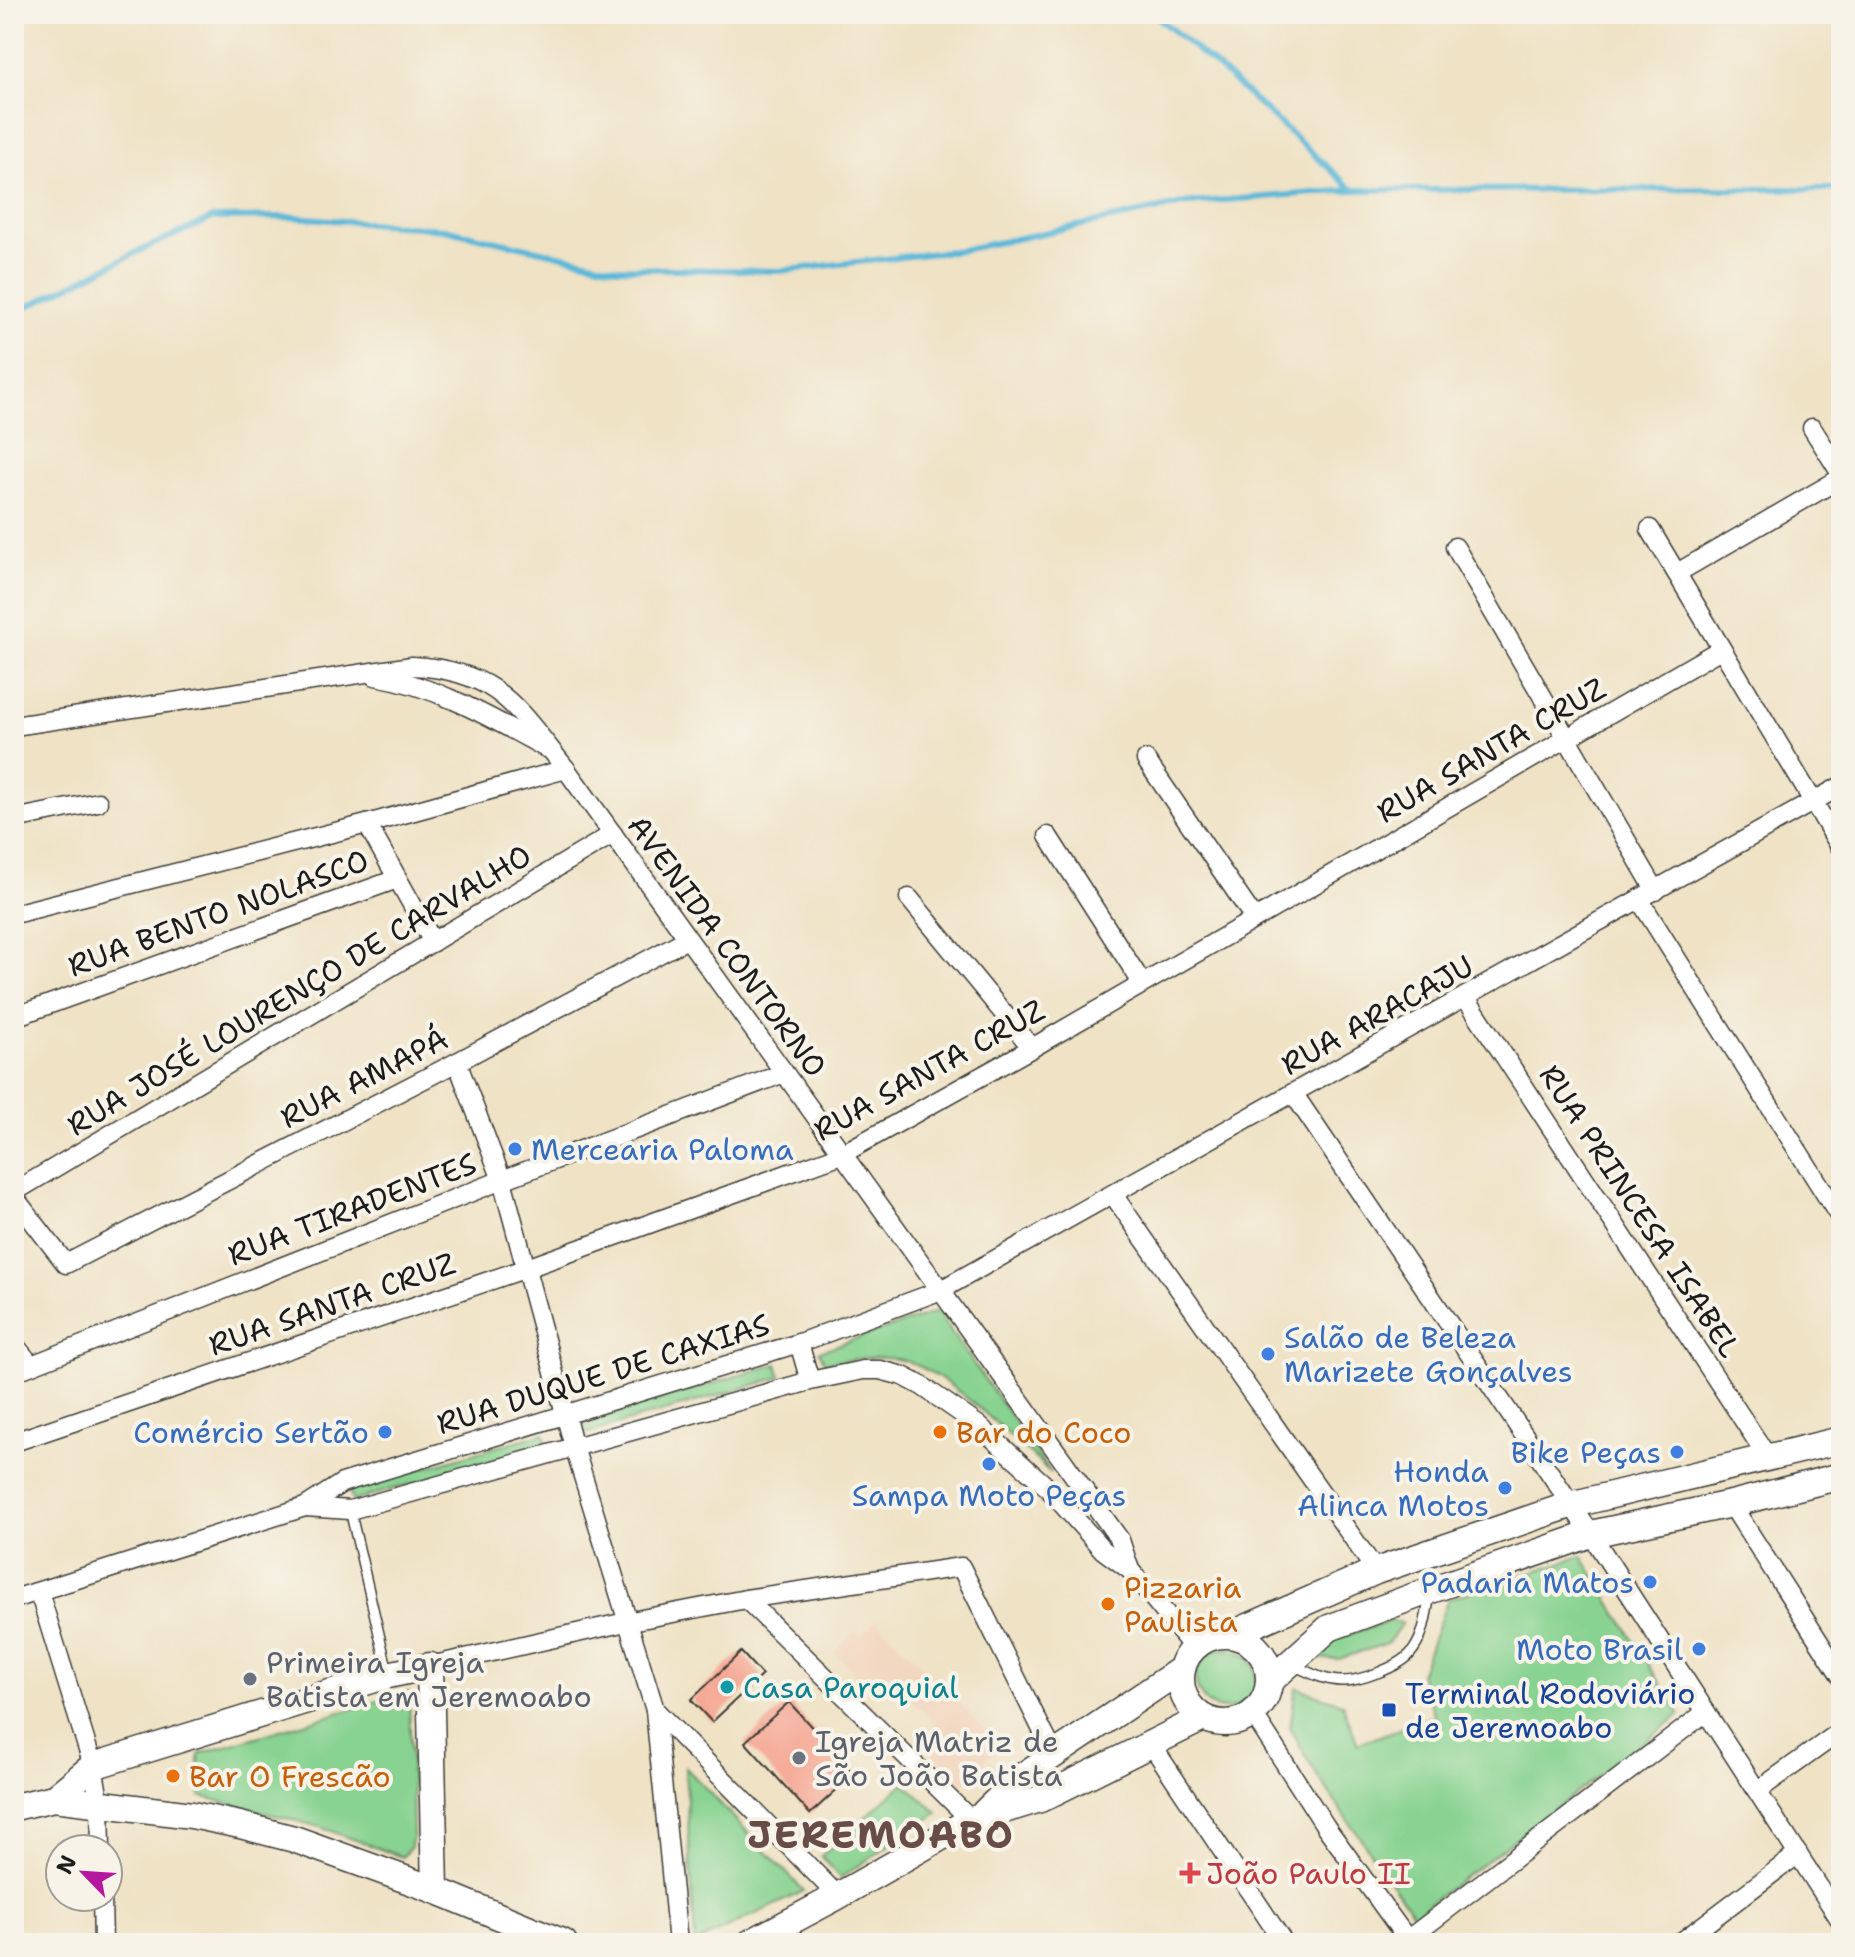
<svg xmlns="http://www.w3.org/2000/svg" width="1855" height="1957" viewBox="0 0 1855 1957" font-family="'Shantell Sans',sans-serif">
<rect width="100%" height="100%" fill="#f7f3e8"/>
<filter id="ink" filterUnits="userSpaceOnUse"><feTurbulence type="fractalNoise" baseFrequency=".0125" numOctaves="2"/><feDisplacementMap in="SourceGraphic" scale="16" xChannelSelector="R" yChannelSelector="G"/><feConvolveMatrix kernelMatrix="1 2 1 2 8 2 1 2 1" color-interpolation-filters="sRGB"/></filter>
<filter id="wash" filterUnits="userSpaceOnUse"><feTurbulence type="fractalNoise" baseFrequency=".006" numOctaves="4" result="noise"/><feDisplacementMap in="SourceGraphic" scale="32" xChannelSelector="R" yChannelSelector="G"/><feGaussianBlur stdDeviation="1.8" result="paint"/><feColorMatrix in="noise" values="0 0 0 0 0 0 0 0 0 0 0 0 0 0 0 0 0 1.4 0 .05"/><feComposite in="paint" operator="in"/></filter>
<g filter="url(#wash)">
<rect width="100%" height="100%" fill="#efe2c5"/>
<!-- built -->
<path fill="#f2d5bd" d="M876 1620 1001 1745 963 1784 934 1754 949 1738 887 1675 871 1690 834 1653 855 1631 860 1636Z"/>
<!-- green -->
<g fill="#88d391" stroke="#527856" stroke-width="2">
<path d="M937 1312 1051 1473C1016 1442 947 1372 905 1361 879 1354 852 1360 825 1363L819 1351Z"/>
<path d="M777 1364 781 1377 582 1435 578 1424Z"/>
<path d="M544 1433 547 1445 352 1501 349 1490Z"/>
<path d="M1582 1556 1680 1715 1414 1915 1318 1777 1290 1728 1296 1687 1342 1703 1358 1744 1435 1716 1420 1674 1448 1599Z"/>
<path d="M1391 1621 1402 1623 1388 1643 1339 1659 1315 1658 1335 1639Z"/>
<circle cx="1226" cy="1679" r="30"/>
<path d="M409 1692 413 1833 411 1847 402 1857 320 1827 200 1796 199 1754Z"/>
<path d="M685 1767 804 1891 695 1943Z"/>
<path d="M904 1783 938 1813 840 1878 821 1856Z"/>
</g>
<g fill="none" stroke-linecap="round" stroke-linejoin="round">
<!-- stream -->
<g stroke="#5bb8d9" stroke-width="6">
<path d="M1153 14 1221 70 1353 190"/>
<path d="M14 311 33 304 139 251 213 218 294 217 444 229 617 268 779 271 962 250 1188 203 1353 190 1841 189"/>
</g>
</g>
<g id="blocks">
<!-- building -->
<g fill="#f5a894">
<path d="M741 1652 762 1675 712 1722 691 1700Z"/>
<path d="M789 1702 854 1774 810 1814 745 1742Z"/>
</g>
</g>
</g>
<g filter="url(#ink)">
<use href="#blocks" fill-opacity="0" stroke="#3c3a35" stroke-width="2"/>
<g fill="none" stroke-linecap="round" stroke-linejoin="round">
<!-- lane casing -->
<g stroke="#3c3a35" stroke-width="12">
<g id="lane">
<path d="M350 1510 388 1672"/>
<path d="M1293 1665C1308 1672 1325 1681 1341 1681 1358 1682 1399 1667 1410 1654 1424 1639 1426 1615 1430 1595"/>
</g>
</g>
<!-- street casing -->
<g stroke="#3c3a35" stroke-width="21">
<g id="street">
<path d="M1812 428 1841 474"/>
<path d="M1650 529 1841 848"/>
<path d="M1455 547 1656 891"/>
<path d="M1677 573 1841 478"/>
<path d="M375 676C438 686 491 718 546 748"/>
<path d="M14 726 412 666C498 670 517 708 566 769L1120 1540 1130 1570"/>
<path d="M1146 760 1254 918"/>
<path d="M14 819 98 802"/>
<path d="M367 824 433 942"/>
<path d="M1048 836 1142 983"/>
<path d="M909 898 1032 1048"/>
<path d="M1639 899 1841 1219"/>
<path d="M14 914 367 824 566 769"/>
<path d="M1466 998 1767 1456"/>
<path d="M14 1017 397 879"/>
<path d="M457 1062 502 1180 574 1447 655 1710 678 1943"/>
<path d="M1293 1093 1591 1534 1841 1921"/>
<path d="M14 1192 613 834"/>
<path d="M1114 1196 1376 1571"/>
<path d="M14 1197 66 1264 457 1062 687 939"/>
<path d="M799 1343 810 1381"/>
<path d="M14 1344 31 1365"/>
<path d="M14 1372 502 1180 784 1073"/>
<path d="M14 1442 527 1268 842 1154 1032 1048 1721 649"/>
<path d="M1731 1504 1841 1676"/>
<path d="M305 1507 350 1510 810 1381 863 1370H880L903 1376 922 1386 978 1425 1047 1487 1103 1550 1130 1570 1193 1647"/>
<path d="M39 1592 93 1766 100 1805 101 1849"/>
<path d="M14 1599 305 1507 342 1483 799 1343 939 1291 1841 786"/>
<path d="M746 1599 971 1820"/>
<path d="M430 1666 626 1622 746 1599 961 1567 1054 1754"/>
<path d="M655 1710 838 1896"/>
<path d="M1253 1714 1326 1827 1410 1943"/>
<path d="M1151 1744 1284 1943"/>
<path d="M1757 1791 1841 1731"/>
<path d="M102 1897 103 1943"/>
<path d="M1407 1940 1706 1712"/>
<path d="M1680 1943 1798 1854"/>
</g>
</g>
<!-- secondary casing -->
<g stroke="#3c3a35" stroke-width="29">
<g id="secondary">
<path d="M1230 1635 1376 1571 1570 1505 1841 1440"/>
<circle cx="1225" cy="1679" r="44"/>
<path d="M1269 1682 1329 1628 1431 1590 1591 1534 1731 1504 1841 1476"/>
<path d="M54 1798 93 1766 388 1675 430 1666 435 1890"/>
<path d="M14 1807 54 1798 192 1815 240 1825 294 1839 435 1890 564 1943"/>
<path d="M985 1812 1021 1777 1182 1669"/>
<path d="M750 1943 838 1896 971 1820 1040 1799 1203 1718"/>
</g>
</g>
<!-- lane -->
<use href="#lane" stroke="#fff" stroke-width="9"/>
<!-- street -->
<use href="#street" stroke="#fff" stroke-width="18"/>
<!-- secondary -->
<use href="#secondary" stroke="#fff" stroke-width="26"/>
</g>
</g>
<!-- markers -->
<g fill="#3f7fe0" stroke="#f7f3e8" stroke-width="3">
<circle cx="515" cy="1149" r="8"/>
<circle cx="1268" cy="1354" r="8"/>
<circle cx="385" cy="1432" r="8"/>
<circle cx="1677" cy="1452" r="8"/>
<circle cx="989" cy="1464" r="8"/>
<circle cx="1505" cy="1488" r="8"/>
<circle cx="1650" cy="1582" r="8"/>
<circle cx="1699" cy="1649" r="8"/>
</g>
<g fill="#e8710a" stroke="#f7f3e8" stroke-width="3">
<circle cx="940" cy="1432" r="8"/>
<circle cx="1108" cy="1604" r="8"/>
<circle cx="173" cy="1776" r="8"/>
</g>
<g fill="#6b7280" stroke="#f7f3e8" stroke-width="3">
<circle cx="250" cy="1679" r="8"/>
<circle cx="799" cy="1758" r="8"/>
</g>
<circle fill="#0f9aa8" stroke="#f7f3e8" stroke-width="3" cx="727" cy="1687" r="8"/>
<rect fill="#1a4fb4" stroke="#f7f3e8" stroke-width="3" x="1381" y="1702" width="16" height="16" rx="4"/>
<path fill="#e0444e" stroke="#f7f3e8" stroke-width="3" d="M1186 1861h8v8h8v8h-8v8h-8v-8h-8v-8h8z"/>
<g text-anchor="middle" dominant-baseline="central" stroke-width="8" stroke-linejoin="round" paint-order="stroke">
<!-- street labels -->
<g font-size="30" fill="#1c1c1c" stroke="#f7f3e8">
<text transform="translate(1491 750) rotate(-30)">RUA SANTA CRUZ</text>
<text transform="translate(218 913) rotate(-20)">RUA BENTO NOLASCO</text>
<text transform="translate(727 946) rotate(54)">AVENIDA CONTORNO</text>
<text transform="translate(299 990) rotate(-31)">RUA JOSÉ LOURENÇO DE CARVALHO</text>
<text transform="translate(1377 1015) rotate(-29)">RUA ARACAJU</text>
<text transform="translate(929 1070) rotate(-29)">RUA SANTA CRUZ</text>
<text transform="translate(364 1078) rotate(-27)">RUA AMAPÁ</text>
<text transform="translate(352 1209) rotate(-21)">RUA TIRADENTES</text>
<text transform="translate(1640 1211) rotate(57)">RUA PRINCESA ISABEL</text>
<text transform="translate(332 1304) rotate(-19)">RUA SANTA CRUZ</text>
<text transform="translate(603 1374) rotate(-17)">RUA DUQUE DE CAXIAS</text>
</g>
<!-- shop labels -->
<g font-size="30" fill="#366cbe" stroke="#f7f3e8" text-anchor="end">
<text x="531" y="1149" text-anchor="start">Mercearia Paloma</text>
<text x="1284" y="1337" text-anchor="start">Salão de Beleza<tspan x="1284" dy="34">Marizete Gonçalves</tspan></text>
<text x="369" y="1432">Comércio Sertão</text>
<text x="1661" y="1452">Bike Peças</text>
<text x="1489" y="1471">Honda<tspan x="1489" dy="34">Alinca Motos</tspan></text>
<text x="989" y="1495" text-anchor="middle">Sampa Moto Peças</text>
<text x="1634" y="1582">Padaria Matos</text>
<text x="1683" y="1649">Moto Brasil</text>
</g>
<!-- food labels -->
<g font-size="30" fill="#c56008" stroke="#f7f3e8" text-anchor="start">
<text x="956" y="1432">Bar do Coco</text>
<text x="1124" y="1587">Pizzaria<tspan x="1124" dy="34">Paulista</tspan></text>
<text x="189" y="1776">Bar O Frescão</text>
</g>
<!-- worship labels -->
<g font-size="30" fill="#5b616d" stroke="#f7f3e8" text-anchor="start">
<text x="266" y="1662">Primeira Igreja<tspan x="266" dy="34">Batista em Jeremoabo</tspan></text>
<text x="815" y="1741">Igreja Matriz de<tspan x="815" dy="34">São João Batista</tspan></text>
</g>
<!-- culture labels -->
<g font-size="30" fill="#0d838f" stroke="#f7f3e8" text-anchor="start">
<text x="743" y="1687">Casa Paroquial</text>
</g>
<!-- transit labels -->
<g font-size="30" fill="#164399" stroke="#f7f3e8" text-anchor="start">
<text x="1405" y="1693">Terminal Rodoviário<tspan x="1405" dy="34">de Jeremoabo</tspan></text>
</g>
<!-- health labels -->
<g font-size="30" fill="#be3a42" stroke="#f7f3e8" text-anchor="start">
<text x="1206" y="1873">João Paulo II</text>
</g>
<!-- district labels -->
<g font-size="38" font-weight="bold" letter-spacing="2" fill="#684d46" stroke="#f7f3e8">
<text x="881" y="1834">JEREMOABO</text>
</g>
</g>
<!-- margin -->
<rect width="1855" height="1957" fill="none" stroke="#f7f3e8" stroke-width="48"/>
<!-- north arrow -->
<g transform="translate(84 1873) rotate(295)"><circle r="38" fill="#f7f3e8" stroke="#9f9d96" stroke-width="2"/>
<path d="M0-6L14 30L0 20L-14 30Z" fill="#b5179e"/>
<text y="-12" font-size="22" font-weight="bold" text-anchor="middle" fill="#1c1c1c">N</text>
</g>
</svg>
